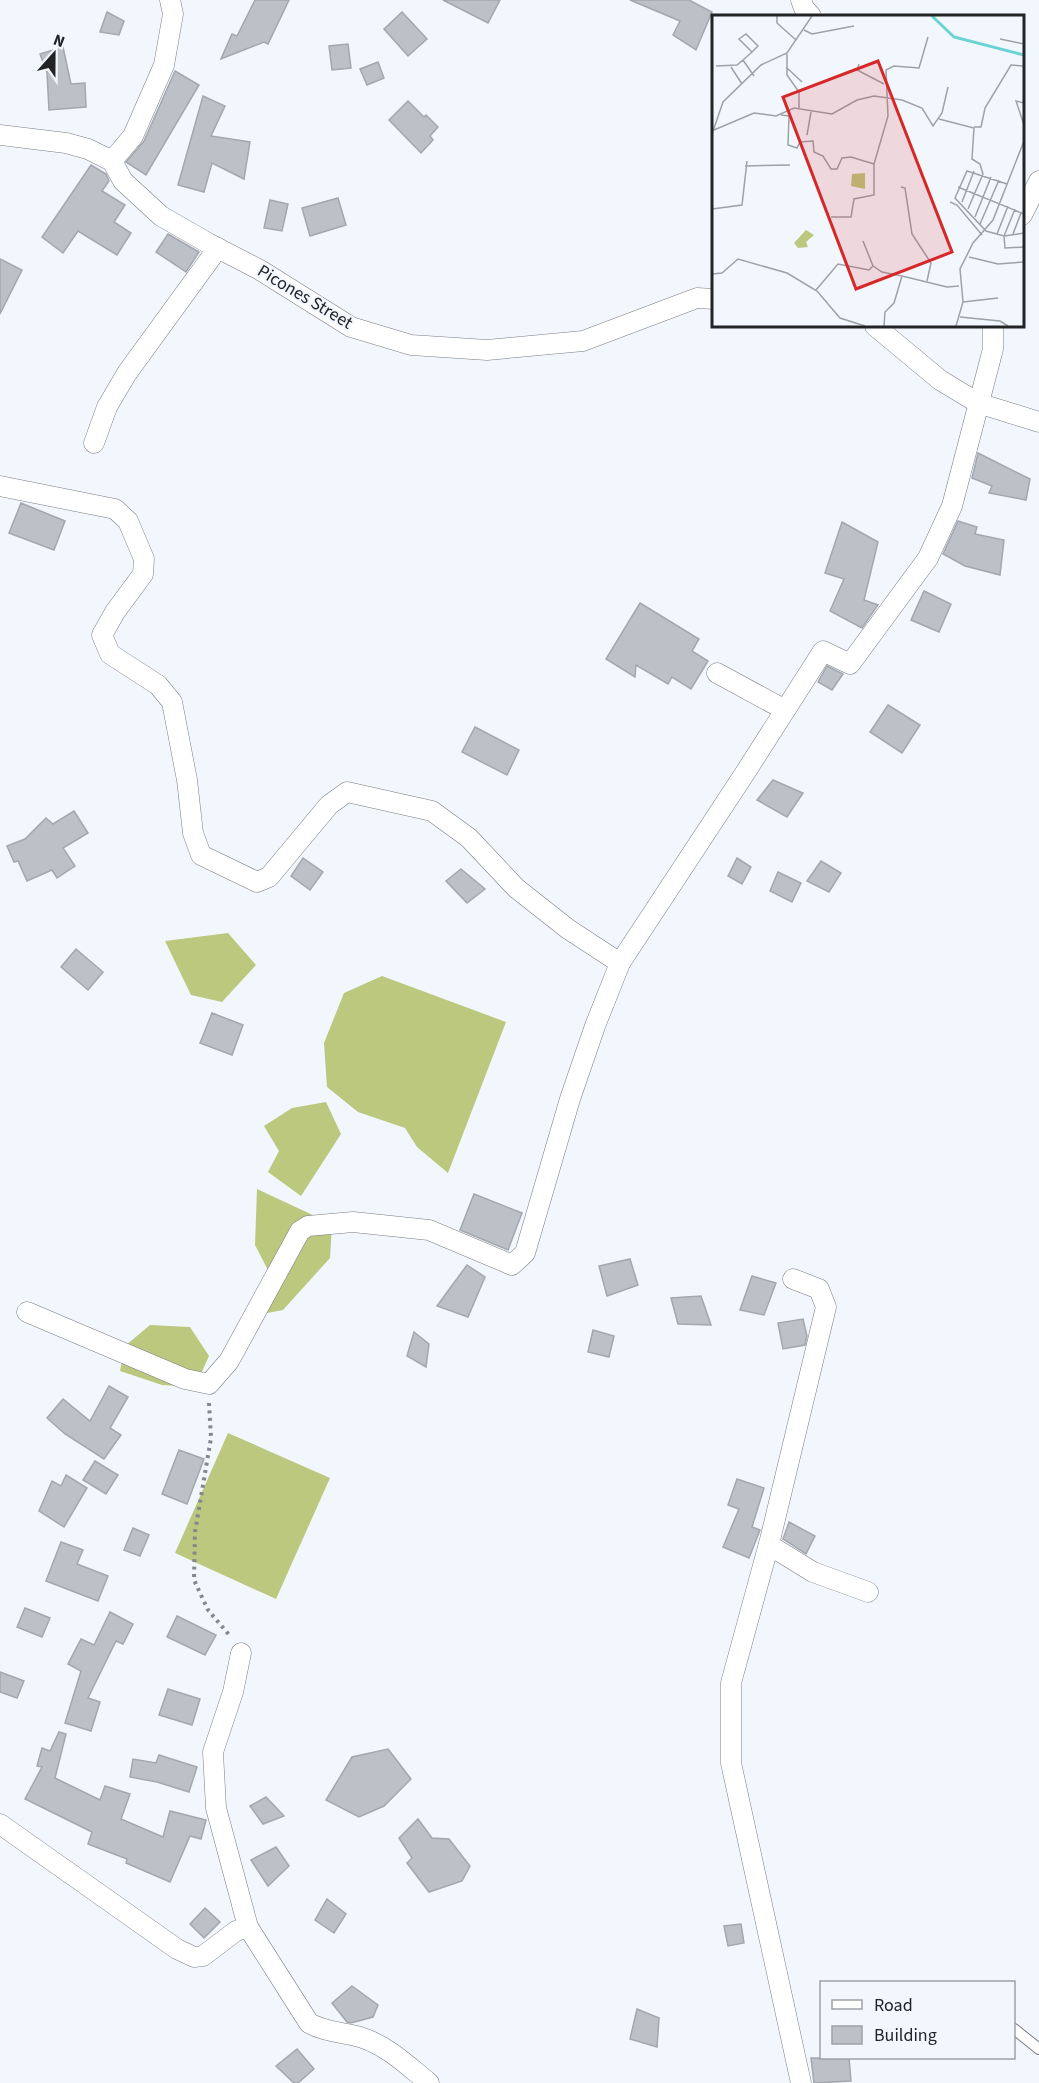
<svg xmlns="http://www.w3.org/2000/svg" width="1039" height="2083" viewBox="0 0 1039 2083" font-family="'Source Sans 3',sans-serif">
<rect width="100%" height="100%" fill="#f2f7fe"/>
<!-- forest -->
<g fill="#bbc87e">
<path d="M228 933 256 965 222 1002 191 995 165 941Z"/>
<path d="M382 976 506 1022 448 1173 417 1147 405 1128 358 1112 327 1087 324 1043 344 993Z"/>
<path d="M326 1102 341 1134 301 1196 268 1172 279 1151 264 1126 292 1108Z"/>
<path d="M257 1189 332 1224 330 1258 283 1310 251 1316V1300L270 1274 255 1245Z"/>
<path d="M150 1325 190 1327 209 1356 195 1387 162 1385 120 1371 125 1346Z"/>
<path d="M228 1433 330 1478 276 1599 175 1553Z"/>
</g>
<!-- building -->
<g fill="#bcc0c7" stroke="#a3a7ae" stroke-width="1.5">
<path d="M255 0H289L268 44 264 42 221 59 232 34 237 36Z"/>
<path d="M443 0H500L488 23Z"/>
<path d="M630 0H689L712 12 696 50 673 35 680 21Z"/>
<path d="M107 12 124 21 119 35 100 32Z"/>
<path d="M402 12 427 39 408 56 384 29Z"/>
<path d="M348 44 351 68 332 70 329 46Z"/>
<path d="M63 47 71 84 85 83 86 107 49 110 47 73 40 54Z"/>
<path d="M378 62 384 78 367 85 360 69Z"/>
<path d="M175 71 199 85 146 175 126 162 144 141Z"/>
<path d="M203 96 225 106 211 136 250 142 244 179 212 163 204 192 178 185Z"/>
<path d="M408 101 424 117 426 115 438 127 430 136 433 140 421 153 389 120Z"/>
<path d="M91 165 106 174 109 181 102 191 125 205 114 222 131 233 117 255 78 231 63 253 42 237Z"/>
<path d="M338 198 346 225 310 236 302 208Z"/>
<path d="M270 200 288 204 282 231 264 228Z"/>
<path d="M168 234 199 252 186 272 156 252Z"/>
<path d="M0 259 22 270 0 314Z"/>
<path d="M978 453 1030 479 1026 500 989 493 992 486 972 478Z"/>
<path d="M21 503 65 521 54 550 9 533Z"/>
<path d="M958 521 977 527 975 534 1004 540 1000 575 965 566 943 554Z"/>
<path d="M842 522 878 542 864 600 878 605 862 628 830 611 844 579 825 573Z"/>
<path d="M924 591 951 604 939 632 911 620Z"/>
<path d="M640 603 699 639 692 651 708 661 691 689 672 677 668 684 636 665 635 677 606 659Z"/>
<path d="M827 666 843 674 832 690 818 682Z"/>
<path d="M888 705 920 725 902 753 870 732Z"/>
<path d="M475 727 519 750 507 775 462 752Z"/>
<path d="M773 780 803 793 787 817 757 800Z"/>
<path d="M74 811 88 833 63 848 75 866 57 878 52 870 27 881 18 861 14 862 7 846 25 839 46 818 53 824Z"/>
<path d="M303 858 323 872 310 890 291 876Z"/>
<path d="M737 858 751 867 742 884 728 876Z"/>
<path d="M821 861 841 873 829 892 807 881Z"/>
<path d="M461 869 485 889 467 903 446 881Z"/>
<path d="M778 872 801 883 792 902 770 891Z"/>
<path d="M76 949 103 972 88 990 61 967Z"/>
<path d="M212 1013 243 1025 232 1055 200 1043Z"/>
<path d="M474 1194 522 1213 508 1250 460 1230Z"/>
<path d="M630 1259 638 1285 607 1296 599 1266Z"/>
<path d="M467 1265 485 1277 468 1317 437 1306Z"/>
<path d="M752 1276 776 1283 764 1315 740 1310Z"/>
<path d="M701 1296 711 1325 678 1324 671 1298Z"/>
<path d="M803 1319 807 1336 805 1345 783 1349 778 1323Z"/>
<path d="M593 1330 614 1336 609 1357 588 1352Z"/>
<path d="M414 1332 429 1344 426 1367 407 1356Z"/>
<path d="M109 1386 128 1397 110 1428 121 1435 104 1459 65 1434 47 1418 63 1399 90 1421Z"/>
<path d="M179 1450 204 1459 187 1504 162 1494Z"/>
<path d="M95 1461 118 1475 106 1494 83 1480Z"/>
<path d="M66 1475 87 1488 64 1527 39 1511 52 1481 61 1486Z"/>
<path d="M737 1479 764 1488 752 1527 760 1530 749 1558 723 1547 739 1509 728 1505Z"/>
<path d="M789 1522 815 1536 806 1554 783 1539Z"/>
<path d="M133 1528 149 1535 140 1556 124 1550Z"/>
<path d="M61 1542 83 1550 77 1564 108 1576 98 1601 46 1581Z"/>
<path d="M25 1608 50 1618 42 1637 17 1627Z"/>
<path d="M110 1612 133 1624 123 1644 116 1641 88 1698 100 1702 91 1731 65 1723 81 1671 68 1664 81 1639 94 1645Z"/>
<path d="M177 1616 216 1635 205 1655 167 1637Z"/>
<path d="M0 1672 24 1681 17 1698 0 1692Z"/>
<path d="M168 1689 200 1699 192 1725 159 1715Z"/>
<path d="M59 1732 66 1734 55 1778 100 1800 105 1786 130 1794 121 1819 163 1837 170 1811 206 1820 201 1839 190 1836 170 1882 126 1863 127 1859 88 1844 92 1832 25 1799 42 1767 37 1766 42 1748 50 1751Z"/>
<path d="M388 1749 411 1779 384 1806 359 1817 326 1800 352 1757Z"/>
<path d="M159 1755 197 1767 189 1792 157 1782 130 1777 133 1759 156 1763Z"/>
<path d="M266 1797 284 1816 263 1824 250 1806Z"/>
<path d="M418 1819 432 1838 449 1839 470 1866 462 1881 429 1892 407 1863 412 1858 399 1838Z"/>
<path d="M276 1847 289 1866 268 1886 251 1860Z"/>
<path d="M327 1899 346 1914 334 1933 315 1920Z"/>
<path d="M205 1908 220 1922 204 1938 190 1924Z"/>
<path d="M741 1924 744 1943 728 1946 724 1926Z"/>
<path d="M352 1986 378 2005 373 2017 351 2023 347 2022 332 2003Z"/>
<path d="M637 2009 659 2018 657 2047 630 2039Z"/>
<path d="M297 2049 314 2069 298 2083H294L276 2066Z"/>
<path d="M811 2058H849L851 2081 814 2083Z"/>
</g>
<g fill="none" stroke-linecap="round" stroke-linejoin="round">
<!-- lane casing -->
<g stroke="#797c83" stroke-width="12">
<path id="lane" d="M1014 2029 1039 2049"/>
</g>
<!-- street casing -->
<g stroke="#797c83" stroke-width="21">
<g id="street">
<path d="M801 0 804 8 811 16"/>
<path d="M0 135 66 143 88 149 112 161 123 181 161 216 208 243 260 270 351 327 411 345 487 350 583 341 697 298 714 299"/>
<path d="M112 161 133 136 164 65 173 14 170 0"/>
<path d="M1022 215 1039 181"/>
<path d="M875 326 940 380 978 403 1039 422"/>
<path d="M94 443 107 407 127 373 218 248"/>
<path d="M0 486 115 509 128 521 144 559 143 574 115 612 102 635 110 654 158 685 172 702 187 780 193 833 201 855 257 882 269 877 329 805 347 792 432 811 469 838 516 888 568 929 620 963"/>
<path d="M717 673 785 710"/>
<path d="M793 1279 819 1289 826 1307 770 1540 731 1683V1763L801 2083"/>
<path d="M27 1312 185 1379 209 1384 229 1361 300 1231 308 1226 353 1222 429 1230 512 1265 525 1253 570 1099 595 1026 620 963 745 773 823 651 850 664 928 558 952 506 993 349V326"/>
<path d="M769 1545 813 1572 868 1592"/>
<path d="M241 1653 233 1692 213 1752 216 1808 248 1927"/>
<path d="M0 1824 177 1949 194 1957 203 1956 236 1931 248 1927 309 2023C327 2033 344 2032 363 2038 389 2047 408 2066 429 2083"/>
</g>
</g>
<!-- path -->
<path stroke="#84878b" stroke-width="4" stroke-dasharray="3 4.5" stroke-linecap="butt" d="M209 1403 211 1438 195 1532 194 1580 208 1610 231 1637"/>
<!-- lane -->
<use href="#lane" stroke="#fff" stroke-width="10"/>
<!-- street -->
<use href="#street" stroke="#fff" stroke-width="20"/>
</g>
<g text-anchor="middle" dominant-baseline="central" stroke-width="4.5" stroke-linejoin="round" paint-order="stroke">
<!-- street labels -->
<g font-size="18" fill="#212325" stroke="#f2f7fe">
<text transform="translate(305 297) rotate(31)">Picones Street</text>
</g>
</g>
<!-- overview -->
<g transform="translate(712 15)">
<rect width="312" height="312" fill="#f2f7fe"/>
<path d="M153 158V174L139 171 140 159ZM94 215 102 220 94 227 96 232 86 233 82 228Z" fill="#bbc87e"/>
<path fill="none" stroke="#6ad3d3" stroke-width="3" d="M220 1 242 22 312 40"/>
<path fill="none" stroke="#9ea2a7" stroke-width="1.5" d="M65 1V8L84 25M92 15 100 19 142 11M288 24 312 29M75 39V60L87 77V93M31 45 42 61M147 49 145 55 172 69M4 51 25 50 31 45 40 37 46 31 34 19 27 24 40 37M19 52 30 69M74 52 90 67M312 88 304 86 312 110M69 100 77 101 76 130 85 133 88 127 101 126 102 137 111 141 119 154H125L130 143 139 142 162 149M227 104 262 113 260 144 268 149 271 159 256 194M262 112H269L273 93 299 50 312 51M2 115 42 98 64 101 82 93 120 99 145 85 162 81 190 85 210 93 221 111 230 98 236 72M0 119 11 87 49 50 75 38 100 1M95 120 99 97M33 151 78 150M295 169 255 156 243 183 274 216 292 221 312 218M189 172 193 173 200 219 219 248 215 266M246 172 312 199M238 187 245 190 270 220M250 187 262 156M0 194 30 190 35 146M303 194 292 221 293 233 312 232M119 202H139L142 184 162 180V149L176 101 174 55 182 51 207 53 216 22M263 202 279 162M268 209 287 165M285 219 296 191M301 219 309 198M151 226 161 251M257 242 286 249 312 247M0 259 10 258 26 244 75 258 105 276 128 303 153 311M190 261 235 272 247 271M104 275 126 249 157 255 161 251 170 257 190 261 182 288 173 297 172 311M251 287 286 283M248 302 288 306 296 311M244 311 251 287 248 254 261 228 281 205 312 126"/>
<path fill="#d62828" fill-opacity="0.15" stroke="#d62828" stroke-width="3" d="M166 46 240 237 144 274 71 82Z"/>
<rect width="312" height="312" fill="none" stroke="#212325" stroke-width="3"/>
</g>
<!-- legend -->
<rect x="820" y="1981" width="195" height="78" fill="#f2f7fe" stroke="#9ea2a7" stroke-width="1.5"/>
<rect x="832" y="2000" width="30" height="9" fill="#ffffff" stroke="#9ea2a7" stroke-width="1.5"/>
<text x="874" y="2011" font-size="18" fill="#212325">Road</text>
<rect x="832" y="2026" width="30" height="18" fill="#bcc0c7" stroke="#9ea2a7" stroke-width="1.5"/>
<text x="874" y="2041" font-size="18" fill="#212325">Building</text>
<!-- north arrow -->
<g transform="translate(54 54) rotate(21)" stroke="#f2f7fe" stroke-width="4.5" paint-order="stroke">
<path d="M0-4.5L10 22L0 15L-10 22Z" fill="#212325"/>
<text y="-9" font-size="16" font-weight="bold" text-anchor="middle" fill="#212325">N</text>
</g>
</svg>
